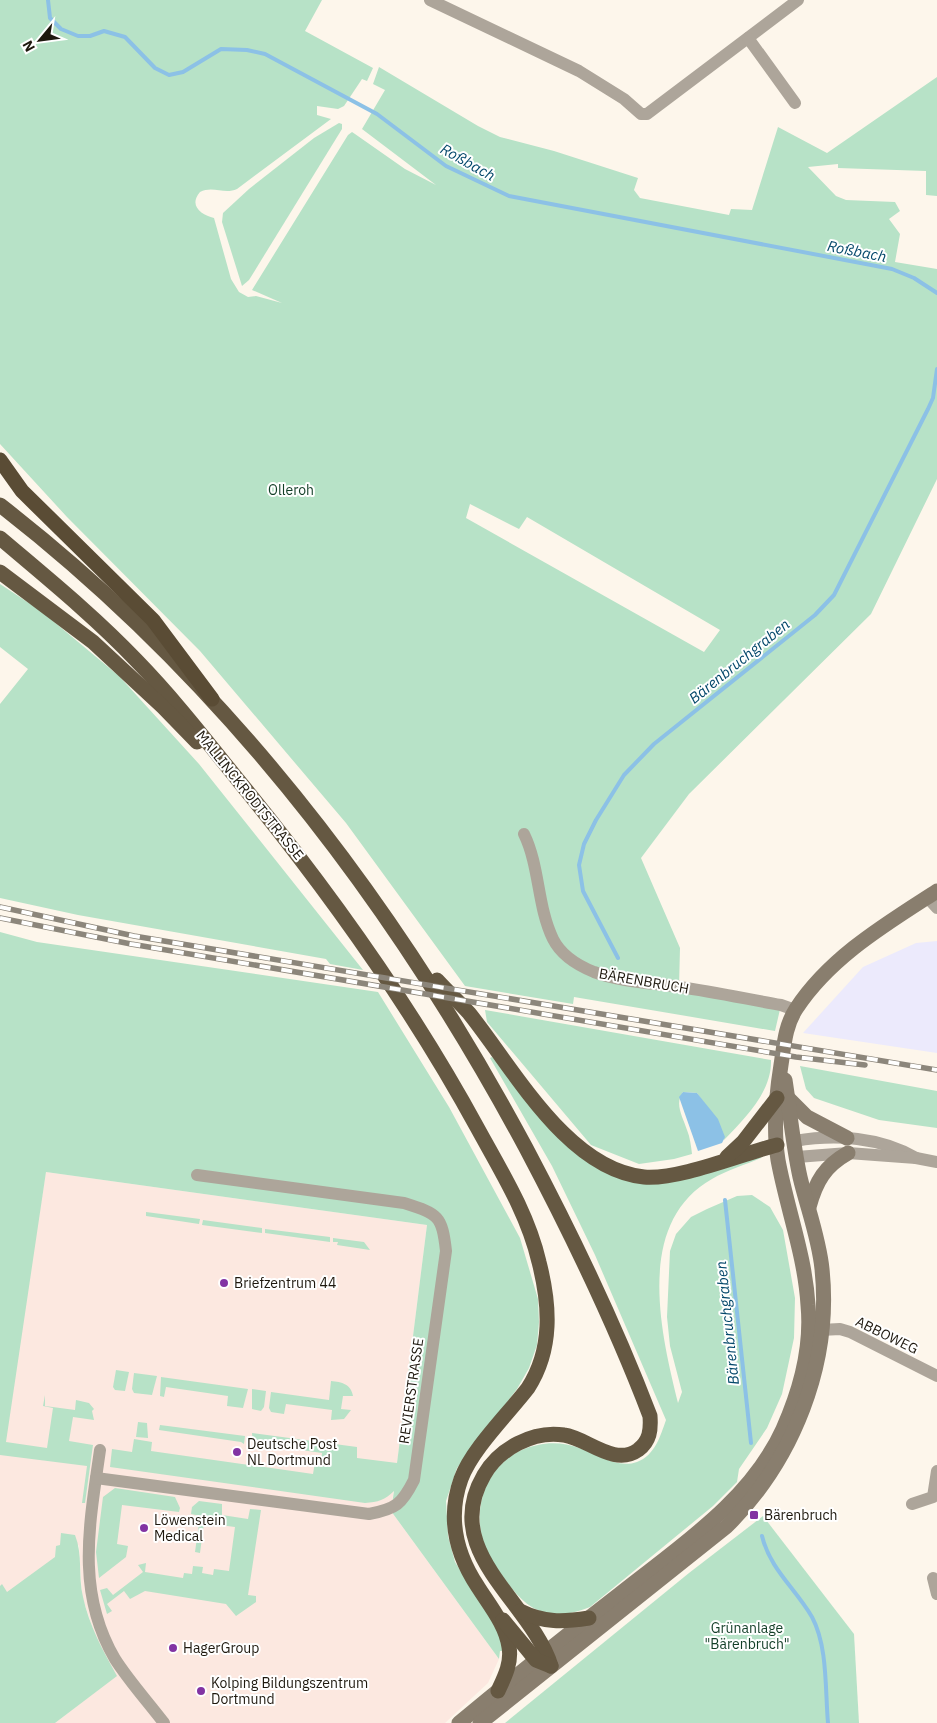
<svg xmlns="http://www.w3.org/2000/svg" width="937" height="1723" viewBox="0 0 937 1723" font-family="'IBM Plex Sans',sans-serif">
<rect width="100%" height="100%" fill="#fdf6eb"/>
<!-- commercial -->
<path fill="#fce8e0" d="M46 1172 427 1225 391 1511 499 1659 488 1683 445 1723H55L116 1676 95 1635 82 1596 79 1545 0 1601V1453Z"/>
<!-- industrial -->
<path fill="#eceafc" d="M937 941V1053L803 1033 863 967 916 943Z"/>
<!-- green -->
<g fill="#b7e2c7" fill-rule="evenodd">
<path d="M0 0H322L305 31 373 68 367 81 362 79 344 106 338 109 317 106V115L331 119 237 189C224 195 213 185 200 192 188 206 202 215 214 218L231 279 239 292 248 297 256 296 282 303 252 290 348 135 352 132 355 134 405 169 436 185 362 129 385 90 373 84 379 67 478 126 500 137 554 151 638 178 634 190 640 198 729 215 731 209 752 210 778 127 827 153 937 77V196L926 195V171L838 168V164L808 167 836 196 846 200 895 202 900 211 889 219 900 234 895 262 937 269V479L871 614 689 794 641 858 680 948 679 987 781 1005 775 1031 574 997 573 1004 465 986 346 823 200 651 67 517 0 444ZM470 504 519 529 527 517 720 630 704 652 466 518Z"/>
<path d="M339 123 342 124V129L249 280 242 286 222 222 223 213 249 189 314 138Z"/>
<path d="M0 584 41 611 119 676 199 764 363 970 330 964 326 959 78 915 0 898V704L28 669 0 647Z"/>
<path d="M0 932 37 942 378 992 449 1107 520 1238 538 1299 539 1322 537 1345 529 1368 517 1389 457 1468 446 1501 448 1536 455 1562 501 1635 504 1651H500L499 1659 391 1511 394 1491C385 1500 378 1502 365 1503L110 1467 112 1449 132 1452 134 1439 152 1442 151 1451 313 1474 315 1462H321L322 1453 253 1443 252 1433 357 1447V1458L397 1463 427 1225 46 1172 6 1442 47 1448 53 1408 43 1406 45 1395V1406L75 1410 76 1400 89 1403 94 1409 92 1411 94 1420 73 1417 69 1441 93 1445 85 1503H82L87 1466 0 1455Z"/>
<path d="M485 1010 771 1060C772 1092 745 1118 724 1140L715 1118 697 1093 683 1092C674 1104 683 1117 687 1130 690 1137 691 1146 692 1154L674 1159 639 1164 591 1145 487 1022Z"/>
<path d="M492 1057 614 1176 762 1156 761 1158C745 1165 727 1170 712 1179 634 1223 661 1334 678 1403L682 1392 670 1346 667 1317 670 1251 676 1234 691 1217 707 1209 737 1196 752 1195 770 1207 783 1230 795 1298 794 1338 782 1394 767 1428 739 1469 737 1482 713 1506 590 1607C538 1628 519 1601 493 1562 464 1519 484 1455 538 1445 550 1442 567 1443 579 1448 597 1454 617 1469 637 1462 655 1455 660 1437 666 1420L595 1255 552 1166 490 1058Z"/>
<path d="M800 1066 937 1091V1128L879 1120 814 1098 806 1089Z"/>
<path d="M146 1212 200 1219 199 1224 146 1216Z"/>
<path d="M203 1220 262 1228V1233L202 1225Z"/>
<path d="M265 1229 330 1237V1242L265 1233Z"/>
<path d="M333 1238 364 1242 370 1250 337 1245 338 1242H333Z"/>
<path d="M116 1370 129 1372 125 1391 115 1390 113 1387Z"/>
<path d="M134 1373 157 1376 152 1395 134 1393 132 1389Z"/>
<path d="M161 1377 248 1389 243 1408 227 1406 228 1396 166 1387 164 1397 160 1396Z"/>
<path d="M331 1381C342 1382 351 1384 353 1396H343L341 1409 351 1410 344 1419 331 1420 332 1410 286 1404 284 1414 271 1412 269 1408 271 1392 329 1400Z"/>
<path d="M252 1389 266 1391 264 1407 261 1411 252 1409Z"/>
<path d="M138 1422 147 1423 148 1438 136 1437Z"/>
<path d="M160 1425 245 1436 244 1444 241 1442 159 1430Z"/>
<path d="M115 1488 175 1497 180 1508 179 1512 122 1505 117 1544 128 1546 126 1557 99 1578 96 1552 103 1497Z"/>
<path d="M199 1501 222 1504V1515L248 1519 250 1509 261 1510 248 1595 256 1596V1602L236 1616 226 1604 145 1591 130 1599 124 1591 107 1604 112 1611 107 1614 100 1590 107 1588 113 1595 143 1572 138 1565 146 1563 145 1572 183 1578 184 1573 192 1574 193 1566 203 1567 202 1573 213 1575 214 1569 229 1571 235 1527 204 1523 200 1553 195 1552 200 1516 191 1514 192 1507Z"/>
<path d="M763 1516 854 1634 859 1723H505L689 1573Z"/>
<path d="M61 1533 75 1535C83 1555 78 1576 83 1597 89 1625 103 1651 117 1676L55 1723H0V1586L2 1584 7 1592 55 1557 56 1546 60 1545Z"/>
</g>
<!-- water -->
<path fill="#8cc1e6" d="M683 1092 697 1093 718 1119 725 1137 722 1143 698 1151 679 1097Z"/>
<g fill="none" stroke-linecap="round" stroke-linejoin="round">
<!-- stream -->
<g stroke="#8cc1e6" stroke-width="4">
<path d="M48 0 50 18 61 29 78 36H90L104 31 125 37 155 68 169 75 183 72 221 49 247 50 265 54 377 114 446 166 509 196 892 269 914 278 937 293"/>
<path d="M618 958 583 891 579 865 584 844 596 820 624 775 654 744 815 615 834 595 928 409 933 398 937 369"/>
<path d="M725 1200 751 1443"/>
<path d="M762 1536C770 1569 795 1588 812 1617 828 1647 825 1690 828 1723"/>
</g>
<!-- minor -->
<g stroke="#ada59a" stroke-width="12">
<path d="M430 0 579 71 624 99 641 114H647L798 0"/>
<path d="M748 38 795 103"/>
<path d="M524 834C540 867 537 906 553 939 561 955 579 966 594 972 621 982 652 983 680 987 714 992 747 999 781 1005L795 1010"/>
<path d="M927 897 937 908"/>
<path d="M795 1141C836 1134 880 1137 916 1158"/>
<path d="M797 1157 848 1153 916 1158 937 1162"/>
<path d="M821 1330 840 1329 850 1332 937 1376"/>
<path d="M100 1450C90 1522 75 1591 115 1659 129 1681 148 1702 164 1723"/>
<path d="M96 1478 369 1514C396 1509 402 1504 414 1480L446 1251C442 1215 438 1214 404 1203L197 1175"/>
<path d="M912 1504 933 1497 937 1471"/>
<path d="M933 1578 937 1594"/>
</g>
<!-- secondary -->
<g stroke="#897e6e" stroke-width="15">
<path d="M787 1097 807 1117 847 1138"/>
<path d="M809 1207C816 1181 825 1166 848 1153"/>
<path d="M459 1723C511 1680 563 1638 616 1597 677 1548 750 1502 783 1429 800 1391 812 1347 808 1305 805 1255 787 1209 778 1160 773 1129 776 1096 781 1065 784 1046 785 1026 796 1009 830 957 886 924 937 891"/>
<path d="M480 1723 726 1527C793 1461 832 1364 822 1269 819 1238 807 1207 800 1177 793 1145 790 1112 785 1080"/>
</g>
<!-- trunk -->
<g stroke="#655842" stroke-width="15">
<path d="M0 505C223 678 393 900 526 1148 572 1235 615 1324 650 1416 651 1430 650 1441 638 1450 614 1467 587 1438 564 1435 533 1430 499 1449 484 1475 439 1552 531 1601 551 1666"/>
<path d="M0 538C46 577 94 616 136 660 173 698 205 739 238 780 328 890 410 1004 478 1129 501 1171 528 1214 539 1262 550 1305 553 1349 528 1388 508 1414 472 1449 461 1479 447 1518 456 1554 478 1587 490 1606 506 1625 509 1647 512 1663 504 1678 498 1691"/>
<path d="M0 572 93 642 163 707 197 742"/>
<path d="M437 980C447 991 459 1002 469 1013 514 1069 567 1169 644 1177 679 1180 741 1154 777 1145"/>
<path d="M727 1157 743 1142 777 1098"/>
<path d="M520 1611C544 1623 563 1622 589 1618"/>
<path d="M503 1620 536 1660 551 1666"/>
</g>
<!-- motorway -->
<path stroke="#5a4c35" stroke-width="15" d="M0 460 22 491 153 620 212 699"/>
<!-- rail casing -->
<g stroke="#8c867b" stroke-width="5.5">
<g id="rail">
<path d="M0 907 134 936 937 1070"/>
<path d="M0 918 131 944 796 1057 865 1065"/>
</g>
</g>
<!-- rail -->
<use href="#rail" stroke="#fff" stroke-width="4" stroke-dasharray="11" stroke-linecap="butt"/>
</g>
<!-- markers -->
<g fill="#8233a3" stroke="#fff" stroke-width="2">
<circle cx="224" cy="1283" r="5"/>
<circle cx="237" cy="1452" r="5"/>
<rect x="749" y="1510" width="10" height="10" rx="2.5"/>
<circle cx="144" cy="1528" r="5"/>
<circle cx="173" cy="1648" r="5"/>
<circle cx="201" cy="1691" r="5"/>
</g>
<g text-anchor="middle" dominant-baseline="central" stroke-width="4" stroke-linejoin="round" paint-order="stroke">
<!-- park labels -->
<g font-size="14" fill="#123e27" stroke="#fff">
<text x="291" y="490">Olleroh</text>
<text x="747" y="1628">Grünanlage<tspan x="747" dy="16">"Bärenbruch"</tspan></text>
</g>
<!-- street labels -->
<g font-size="14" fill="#1e180e" stroke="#fff">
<text transform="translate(250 795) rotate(51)">MALLINCKRODTSTRASSE</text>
<text transform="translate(644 981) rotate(10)">BÄRENBRUCH</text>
<text transform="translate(887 1335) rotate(26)">ABBOWEG</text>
<text transform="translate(411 1391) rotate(-82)">REVIERSTRASSE</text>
</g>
<!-- poi labels -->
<g font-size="14" fill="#1e180e" stroke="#fff" text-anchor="start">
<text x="234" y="1283">Briefzentrum 44</text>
<text x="247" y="1444">Deutsche Post<tspan x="247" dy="16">NL Dortmund</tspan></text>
<text x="764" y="1515">Bärenbruch</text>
<text x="154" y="1520">Löwenstein<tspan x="154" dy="16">Medical</tspan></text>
<text x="183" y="1648">HagerGroup</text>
<text x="211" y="1683">Kolping Bildungszentrum<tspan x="211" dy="16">Dortmund</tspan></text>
</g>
<!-- water labels -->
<g font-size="15" font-style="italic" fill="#03476a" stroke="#fff">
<text transform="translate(468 162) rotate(29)">Roßbach</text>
<text transform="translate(857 251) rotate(11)">Roßbach</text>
<text transform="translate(739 661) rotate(-39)">Bärenbruchgraben</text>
<text transform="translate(727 1323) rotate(-96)">Bärenbruchgraben</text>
</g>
</g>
<!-- north arrow -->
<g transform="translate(40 40) rotate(241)" stroke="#ffffff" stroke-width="4" paint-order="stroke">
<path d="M0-4L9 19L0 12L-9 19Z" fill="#1e180e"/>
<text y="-8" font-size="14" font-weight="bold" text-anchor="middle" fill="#1e180e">N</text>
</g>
</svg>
